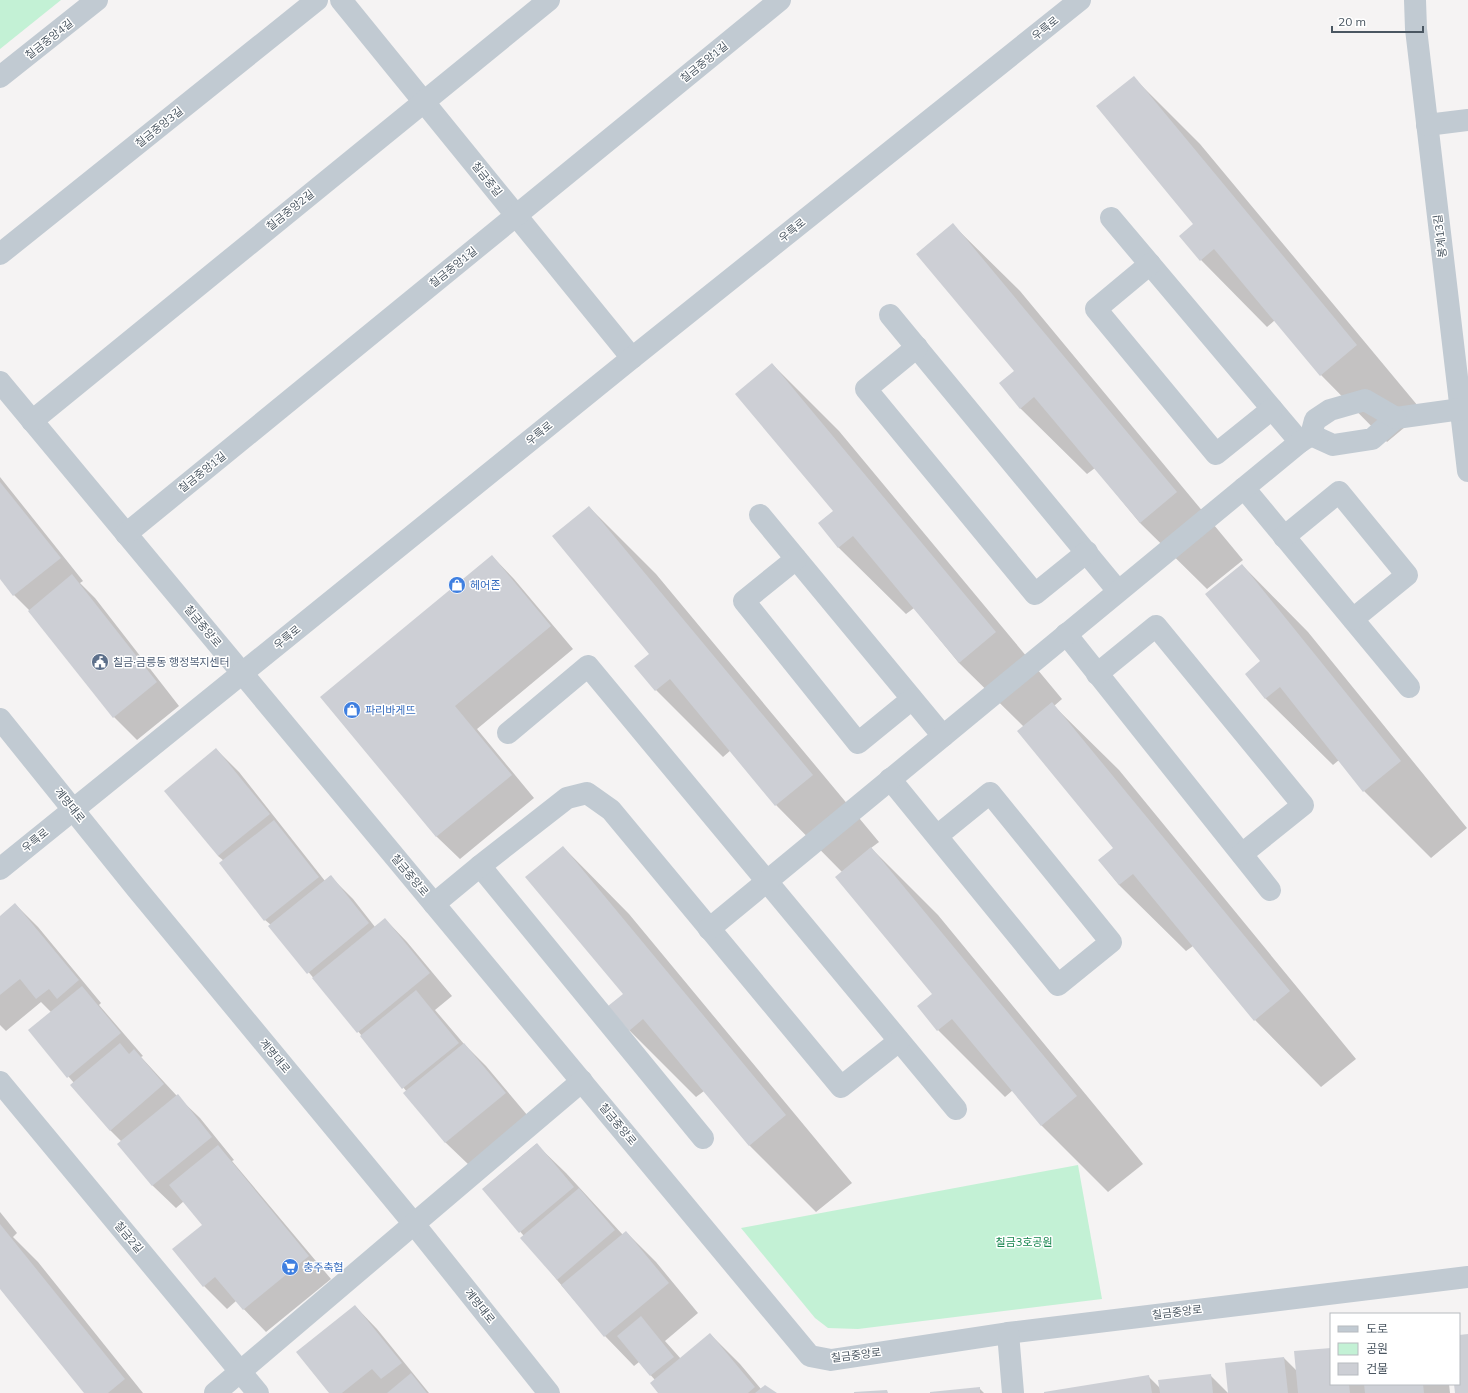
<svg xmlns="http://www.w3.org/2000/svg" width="1468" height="1393" viewBox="0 0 1468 1393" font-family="Mulish,'Noto Sans KR',sans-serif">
<rect width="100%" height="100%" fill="#f5f3f3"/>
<!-- green -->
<g fill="#c3f1d5">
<path d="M0 0H61L0 49Z"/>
<path d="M1078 1165 1102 1299 858 1329 828 1328 815 1318 741 1228Z"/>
</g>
<!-- shadow -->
<g fill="#0003">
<path d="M1133 77 1200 144 1423 412 1387 442 1321 375 1275 320 1267 327 1201 260 1195 224Z"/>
<path d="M953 225 1020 291 1243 560 1207 589 1140 523 1095 468 1087 474 1020 408 1015 371Z"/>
<path d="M772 364 839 431 1062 699 1054 706 1119 770 1356 1059 1321 1087 1255 1020 1193 946 1186 951 1119 885 1099 860 1114 848 1024 727 959 663 914 608 906 614 839 548 819 523 834 511Z"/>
<path d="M0 477 83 581 80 583 95 598 179 706 137 740 114 717 30 611 14 595 0 577Z"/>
<path d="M589 507 656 574 879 842 871 848 938 915 1143 1164 1108 1192 1042 1126 1013 1090 1005 1097 938 1030 918 1006 933 994 842 872 776 805 731 750 723 757 656 690 636 666 650 654Z"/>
<path d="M492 556 514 579 573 649 477 729 534 798 460 859 437 837 322 697Z"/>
<path d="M1242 565 1308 632 1467 828 1431 858 1364 791 1339 760 1333 765 1266 699 1246 674 1261 661Z"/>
<path d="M216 749 239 772 325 881 330 876 353 899 375 927 385 919 407 942 452 996 435 1010 464 1044 486 1066 528 1116 469 1165 446 1143 405 1093 407 1092 362 1036 270 926 271 925 265 920 224 861 218 856Z"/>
<path d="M563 847 629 914 852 1183 816 1212 750 1146 704 1091 696 1097 630 1031 609 1007 624 994Z"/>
<path d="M15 904 38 927 101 1003 99 1005 143 1056 141 1057 177 1096 200 1118 234 1160 232 1161 331 1279 266 1332 236 1301 227 1309 204 1286 174 1249 203 1225 184 1201 176 1208 153 1186 119 1144 122 1142 110 1130 74 1083 30 1031 52 1013 41 1002 6 1031 0 1025V917Z"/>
<path d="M536 1144 566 1173 623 1235 626 1232 656 1262 698 1313 665 1341 681 1359 710 1334 740 1364 761 1389 775 1393H660L655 1380 639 1362 634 1366 605 1336 557 1280 524 1236 483 1189Z"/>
<path d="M0 1212 17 1233 13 1237 38 1262 143 1393H85L0 1288Z"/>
<path d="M355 1306 377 1329 429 1393H330Z"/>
<path d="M1331 1349V1384H1449L1450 1393H1229L1284 1358 1297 1371Z"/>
<path d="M1210 1375 1228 1393H1045L1149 1377 1160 1388Z"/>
<path d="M979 1388 984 1393H930Z"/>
</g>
<!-- building -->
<g fill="#cdcfd5">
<path d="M1134 76 1357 345 1320 376 1214 249 1200 261 1179 236 1193 224 1096 106Z"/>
<path d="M953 223 1177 492 1140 523 1034 397 1020 409 999 383 1014 371 916 254Z"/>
<path d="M772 363 996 632 959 663 853 536 838 548 818 523 833 511 735 394Z"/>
<path d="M0 482 61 558 13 596 0 579Z"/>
<path d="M589 506 813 775 775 806 670 679 655 691 634 666 649 654 552 536Z"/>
<path d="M492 555 551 626 455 706 512 775 436 837 320 697Z"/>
<path d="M1242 564 1401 761 1363 792 1280 687 1265 699 1245 674 1260 661 1205 594Z"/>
<path d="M72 574 157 682 113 718 28 611Z"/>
<path d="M1052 702 1290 991 1254 1021 1133 874 1119 885 1098 860 1113 848 1017 731Z"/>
<path d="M216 748 270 814 218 856 164 791Z"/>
<path d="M274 820 319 877 264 921 219 863Z"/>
<path d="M563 846 786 1115 749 1146 643 1019 629 1031 608 1006 623 994 525 877Z"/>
<path d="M871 847 1077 1096 1041 1126 952 1019 937 1031 917 1006 932 994 835 877Z"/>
<path d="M331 875 369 923 307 974 268 926Z"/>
<path d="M15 903 79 980 57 999 49 989 36 999 20 979 0 995V916Z"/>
<path d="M385 918 430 973 357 1033 312 978Z"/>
<path d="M82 986 121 1033 67 1078 28 1030Z"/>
<path d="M416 990 459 1043 402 1089 360 1036Z"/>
<path d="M120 1043 129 1054 134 1049 164 1084 110 1131 70 1085Z"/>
<path d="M464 1043 506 1093 445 1143 403 1093Z"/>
<path d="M178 1094 212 1137 152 1186 117 1144Z"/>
<path d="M537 1143 574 1187 519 1233 482 1189Z"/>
<path d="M218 1145 309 1256 243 1310 215 1277 203 1287 172 1249 202 1225 169 1185Z"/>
<path d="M579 1188 615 1230 557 1280 520 1238Z"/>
<path d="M0 1224 125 1379 108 1393H84L0 1289Z"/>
<path d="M626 1231 669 1283 604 1337 561 1285Z"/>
<path d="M355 1305 402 1363 381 1379 372 1369 342 1393H329L296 1352Z"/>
<path d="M641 1316 674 1357 650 1376 617 1336Z"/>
<path d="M710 1333 755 1387 748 1393H658L650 1383Z"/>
<path d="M1468 1334V1393H1455L1454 1384H1459V1335Z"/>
<path d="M1331 1348V1384H1349L1350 1393H1298L1294 1351Z"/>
<path d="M1284 1357 1288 1393H1228L1225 1363Z"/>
<path d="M411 1373 427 1393H387Z"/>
<path d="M1211 1374 1213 1393H1160L1158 1380Z"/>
<path d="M1149 1375 1152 1393H1044V1392Z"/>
<path d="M1364 1384H1423L1424 1393H1365Z"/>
<path d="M765 1385 777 1393H755Z"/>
<path d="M980 1387V1393H930V1392Z"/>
<path d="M887 1390 888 1393H854V1392Z"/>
</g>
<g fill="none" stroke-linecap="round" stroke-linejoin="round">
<!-- minor -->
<g stroke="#c1cad2" stroke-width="22">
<path d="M341 0 632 358"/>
<path d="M1415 0 1416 29 1468 471"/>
<path d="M0 77 97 0"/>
<path d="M1427 125 1468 120"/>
<path d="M1111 218 1300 442"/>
<path d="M0 254 317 0"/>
<path d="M1150 264 1096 309 1216 454 1272 409"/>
<path d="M890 315 1118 591"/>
<path d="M917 347 866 389 1035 594 1087 552"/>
<path d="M0 382 810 1356 831 1360 1008 1333 1468 1277"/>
<path d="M32 421 549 0"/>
<path d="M1311 435 1333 445 1372 439 1396 418 1461 409"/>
<path d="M1244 488 1409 687"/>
<path d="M760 515 943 736"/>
<path d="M126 534 780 0"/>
<path d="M1284 537 1339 492 1407 575 1353 619"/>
<path d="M796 559 744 601 858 743 912 699"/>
<path d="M1066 634 1270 890"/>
<path d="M1097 674 1156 626 1303 805 1242 854"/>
<path d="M0 719 137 889 414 1224 549 1393"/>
<path d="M508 733 588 666 956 1109"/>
<path d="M890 779 1058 985 1111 942 990 793 937 836"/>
<path d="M480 866 703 1138"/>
<path d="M0 869 632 358 1080 0"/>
<path d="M434 904 480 866 567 798 587 793 611 810 841 1087 899 1041"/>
<path d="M709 929 1244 488 1300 442 1311 435 1315 420 1330 410 1365 400 1396 418"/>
<path d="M0 1082 258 1393"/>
<path d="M1008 1333 1013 1393"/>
<path d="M215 1393 582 1081"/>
</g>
</g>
<!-- icons -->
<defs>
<g id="shop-disc" transform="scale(0.9)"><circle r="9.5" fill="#3f7fe0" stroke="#fff"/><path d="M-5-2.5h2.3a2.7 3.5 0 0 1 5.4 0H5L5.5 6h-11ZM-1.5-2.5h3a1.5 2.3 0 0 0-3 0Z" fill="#fff"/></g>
<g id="civic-disc" transform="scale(0.9)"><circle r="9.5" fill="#5c6f8a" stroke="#fff"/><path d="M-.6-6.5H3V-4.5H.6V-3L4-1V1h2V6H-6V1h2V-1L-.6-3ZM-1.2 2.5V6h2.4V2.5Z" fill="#fff"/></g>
<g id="supermarket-disc" transform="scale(0.9)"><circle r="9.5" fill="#3f7fe0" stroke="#fff"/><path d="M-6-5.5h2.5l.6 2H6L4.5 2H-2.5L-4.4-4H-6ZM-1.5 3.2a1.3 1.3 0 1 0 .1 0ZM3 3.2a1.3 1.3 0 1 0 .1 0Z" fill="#fff"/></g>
</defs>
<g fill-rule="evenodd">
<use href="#shop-disc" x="457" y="585"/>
<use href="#civic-disc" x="100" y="662"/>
<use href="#shop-disc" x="352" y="710"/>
<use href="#supermarket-disc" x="290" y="1267"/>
</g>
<g text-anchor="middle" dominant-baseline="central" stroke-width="3" stroke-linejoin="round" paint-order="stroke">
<!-- street labels -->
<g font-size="11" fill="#4a5661" stroke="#fff">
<text transform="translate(1045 28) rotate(-39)">우륵로</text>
<text transform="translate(49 39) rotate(-38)">칠금중앙4길</text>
<text transform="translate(704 62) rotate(-39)">칠금중앙1길</text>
<text transform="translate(159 127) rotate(-39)">칠금중앙3길</text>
<text transform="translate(487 179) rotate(51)">칠금중길</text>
<text transform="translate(290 210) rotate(-39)">칠금중앙2길</text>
<text transform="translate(792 230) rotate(-39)">우륵로</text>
<text transform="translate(1440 236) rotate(-97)">봉계13길</text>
<text transform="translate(453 267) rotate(-39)">칠금중앙1길</text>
<text transform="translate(539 433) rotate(-39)">우륵로</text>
<text transform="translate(202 472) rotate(-39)">칠금중앙1길</text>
<text transform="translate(203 626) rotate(50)">칠금중앙로</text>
<text transform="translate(287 637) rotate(-39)">우륵로</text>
<text transform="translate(70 805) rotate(51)">계명대로</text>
<text transform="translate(35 840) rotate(-39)">우륵로</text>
<text transform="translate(410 875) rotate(50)">칠금중앙로</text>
<text transform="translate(275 1056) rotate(50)">계명대로</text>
<text transform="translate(618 1124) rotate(50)">칠금중앙로</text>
<text transform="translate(129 1237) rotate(50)">칠금2길</text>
<text transform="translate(480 1306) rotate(51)">계명대로</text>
<text transform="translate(1177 1312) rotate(-7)">칠금중앙로</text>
<text transform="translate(856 1355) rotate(-7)">칠금중앙로</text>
</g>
<!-- shop labels -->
<g font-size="11" fill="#366cbe" stroke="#fff" text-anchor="start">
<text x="470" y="585">헤어존</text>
<text x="365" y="710">파리바게뜨</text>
<text x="303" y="1267">충주축협</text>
</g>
<!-- service labels -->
<g font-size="11" fill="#4e5e75" stroke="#fff" text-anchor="start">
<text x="113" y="662">칠금·금릉동 행정복지센터</text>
</g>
<!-- park labels -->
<g font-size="11" fill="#17864f" stroke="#fff">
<text x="1024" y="1242">칠금3호공원</text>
</g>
</g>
<!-- legend -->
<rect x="1330" y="1313" width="130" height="72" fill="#ffffff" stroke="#b7bbc0"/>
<rect x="1338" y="1326" width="20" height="6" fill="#c1cad2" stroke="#b7bbc0"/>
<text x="1366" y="1333" font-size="12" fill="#4a5661">도로</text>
<rect x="1338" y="1343" width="20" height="12" fill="#c3f1d5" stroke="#b7bbc0"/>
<text x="1366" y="1353" font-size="12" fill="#4a5661">공원</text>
<rect x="1338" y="1363" width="20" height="12" fill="#cdcfd5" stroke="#b7bbc0"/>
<text x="1366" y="1373" font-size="12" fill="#4a5661">건물</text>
<!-- scale -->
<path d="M1332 26v6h91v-6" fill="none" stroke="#4a5661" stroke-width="2"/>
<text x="1338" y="26" font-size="12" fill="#4a5661" stroke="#ffffff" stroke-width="3" paint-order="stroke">20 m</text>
</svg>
